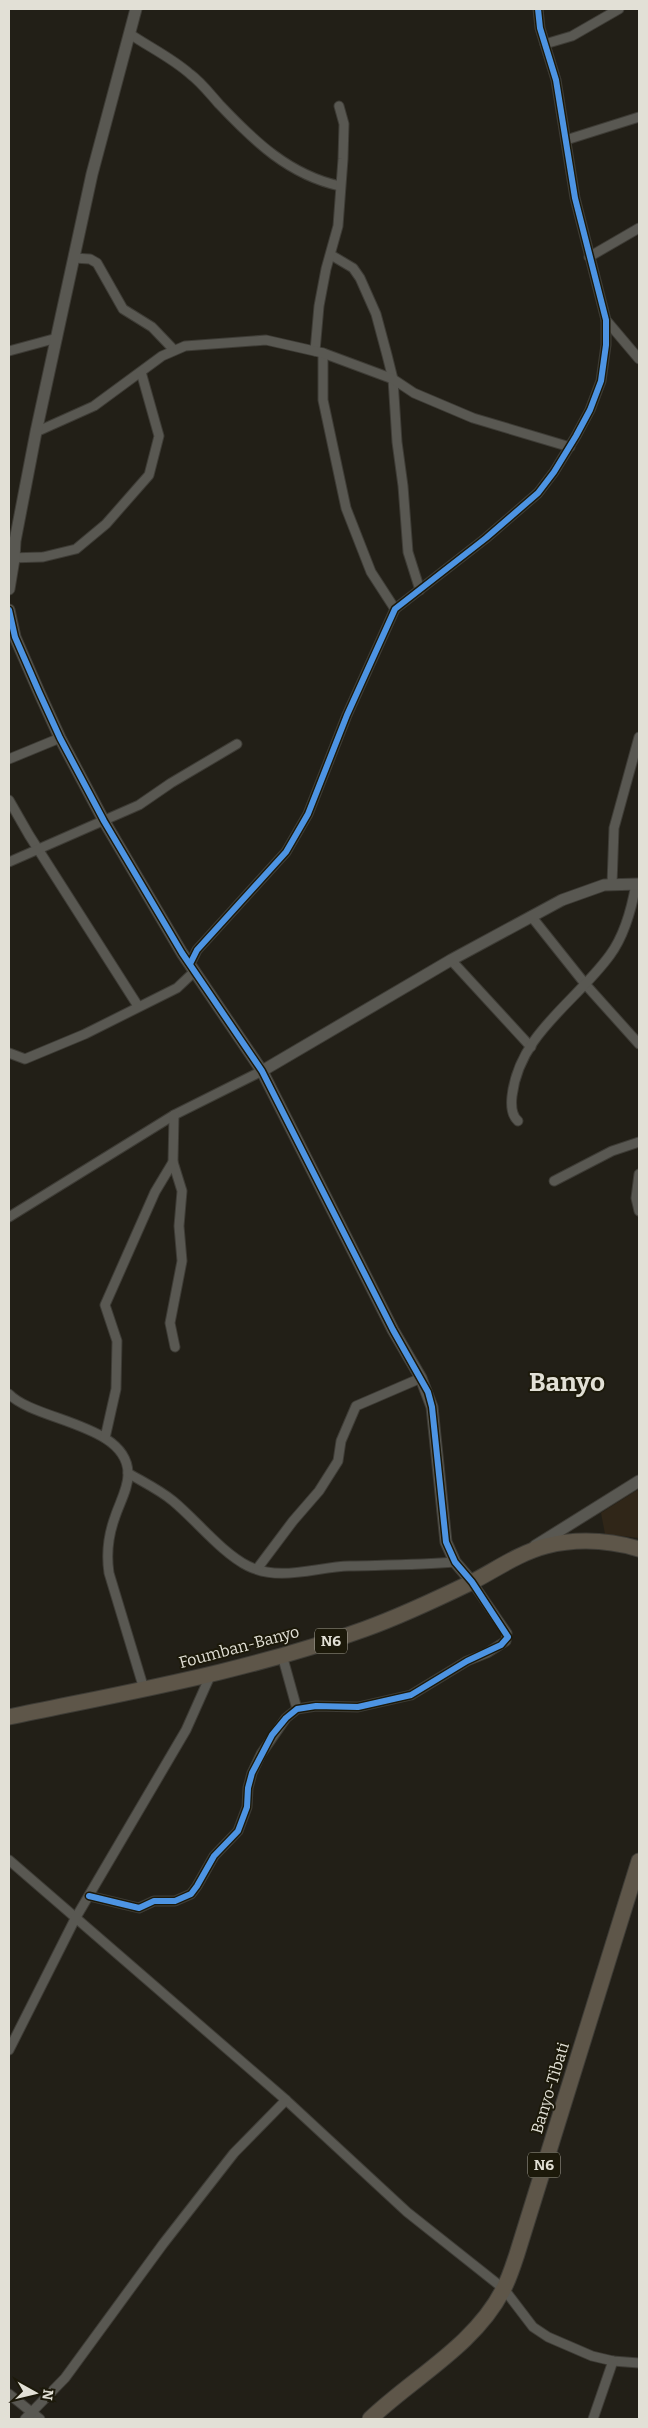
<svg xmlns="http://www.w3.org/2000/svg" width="648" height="2428" viewBox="0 0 648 2428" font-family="Bitter,serif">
<rect width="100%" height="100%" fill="#221f17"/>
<!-- commercial -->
<path fill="#302618" d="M639 1489V1538L605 1534 601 1513Z"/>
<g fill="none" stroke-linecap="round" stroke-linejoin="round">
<!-- street casing -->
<g stroke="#3e3c36" stroke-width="11">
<g id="street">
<path d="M130 34C149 47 172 58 190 74 201 82 210 94 219 104 254 141 289 175 340 186"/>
<path d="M545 44 572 36 619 9"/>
<path d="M566 140 639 117"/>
<path d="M331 255 353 268 360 278 376 314 387 355 393 379 397 442 403 486 408 552 420 590"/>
<path d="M589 257 639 228"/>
<path d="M74 258 90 259 97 263 123 309 152 327 174 350"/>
<path d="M606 320 639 359"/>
<path d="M9 351 57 338"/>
<path d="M315 351 319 306 326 269 338 226 343 159 344 124 339 106"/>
<path d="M323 353V400L346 508 371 572 395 609"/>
<path d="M36 432 94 406 162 356 185 346 266 340 323 353 393 379 414 393 473 418 570 447"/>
<path d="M9 558 43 557 76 549 106 524 149 475 159 436 141 372"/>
<path d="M9 759 60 738"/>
<path d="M9 800 29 835 138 1006"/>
<path d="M9 862 139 805 171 783 237 744"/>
<path d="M612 884 614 828 639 737"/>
<path d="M531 916 586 985 639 1044"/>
<path d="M451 960 531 1047"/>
<path d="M190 964 197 950 286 852 308 814 347 715 395 609 486 538 538 493 554 472 576 436 590 410 601 381 606 345V320L575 198 556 80 540 28 538 9"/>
<path d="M9 1053 25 1059 85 1034 177 988 195 971"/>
<path d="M518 1121C511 1115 511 1105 512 1096 519 1034 576 1002 610 955 624 936 632 907 636 884"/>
<path d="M173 1162 182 1191 179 1226 182 1261 170 1323 175 1347"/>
<path d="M639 1174 636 1198 639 1211"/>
<path d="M554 1181 612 1151 639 1142"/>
<path d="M9 1217 174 1115 262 1071"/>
<path d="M9 1394C35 1421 127 1424 128 1473 129 1487 119 1504 115 1517 108 1536 106 1553 109 1573L144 1689"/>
<path d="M105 1438 116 1389 117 1341 105 1305 155 1192 173 1162 174 1115"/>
<path d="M128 1473C143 1482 160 1490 173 1501 196 1520 222 1553 248 1566 280 1582 316 1567 349 1566 385 1565 420 1565 455 1562"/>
<path d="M257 1569 293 1521 319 1491 338 1461 341 1441 356 1406 421 1378"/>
<path d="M282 1655 297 1709"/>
<path d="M9 1860 286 2100 407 2212 504 2289 533 2327 548 2337 592 2356 613 2361 639 2363"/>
<path d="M89 1896 139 1908 154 1901H175L191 1894 197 1886 214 1856 238 1831 247 1807 248 1788 252 1773 261 1754 286 1718 297 1709 316 1706 358 1707 411 1695 467 1661 487 1653 506 1641 507 1633 472 1582"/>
<path d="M9 2050 75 1919 186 1730 211 1674"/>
<path d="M9 2394 40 2419"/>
<path d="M25 2419 65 2378 163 2244 234 2153 286 2100"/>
<path d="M593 2419 613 2361"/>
</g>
</g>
<!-- secondary casing -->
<g stroke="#3e3c36" stroke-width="13">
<g id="secondary">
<path d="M9 589 14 559 15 541 36 432 92 174 136 9"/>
<path d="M9 610 15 637 39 692 60 738 104 821 182 953 262 1071 393 1330 421 1378 432 1407 446 1542 455 1562 472 1582"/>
<path d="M262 1071 451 960 562 900 604 885 639 884"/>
<path d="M535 1546 639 1481"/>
</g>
</g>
<!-- highway casing -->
<g stroke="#3e3c36" stroke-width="17">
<g id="highway">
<path d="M9 1717C128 1692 250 1671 365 1629 401 1616 437 1599 472 1582 497 1569 519 1553 546 1546 578 1538 608 1540 639 1549"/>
<path d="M370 2419C414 2377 474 2346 503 2290 509 2279 513 2266 517 2254L639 1861"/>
</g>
</g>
<!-- street -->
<use href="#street" stroke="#595852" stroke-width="9"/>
<!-- secondary -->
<use href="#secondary" stroke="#595852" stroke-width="11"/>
<!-- highway -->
<use href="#highway" stroke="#5e5649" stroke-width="15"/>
<!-- cycleway casing -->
<g stroke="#1c190a" stroke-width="9">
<g id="cycleway">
<path d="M9 610 15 637 39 692 60 738 104 821 182 953 262 1071 393 1330 428 1392 432 1407 446 1542 455 1562 472 1582 508 1637 501 1645 467 1661 411 1695 358 1707 316 1706 297 1709 286 1718 272 1735 252 1773 248 1788 247 1807 238 1831 214 1856 197 1886 191 1894 175 1901H154L139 1908 89 1896"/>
<path d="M190 964 197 950 286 852 308 814 347 715 395 609 486 538 538 493 554 472 576 436 590 410 601 381 606 345V320L575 198 556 80 540 28 538 9"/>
</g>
</g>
<!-- cycleway -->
<use href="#cycleway" stroke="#4d94e3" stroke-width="6"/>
</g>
<g text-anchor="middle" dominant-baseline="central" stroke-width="4" stroke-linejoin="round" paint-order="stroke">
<!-- shield labels -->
<g fill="#1c190a" stroke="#a7a499" stroke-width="1">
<rect x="315" y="1628.5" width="32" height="25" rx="4"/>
<rect x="528" y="2152.5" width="32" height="25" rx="4"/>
</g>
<g font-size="15" font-weight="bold" fill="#e2e0d6">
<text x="331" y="1641">N6</text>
<text x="544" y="2165">N6</text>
</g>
<!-- street labels -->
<g font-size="16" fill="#e2e0d6" stroke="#1c190a">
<text transform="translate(239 1647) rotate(-15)">Foumban-Banyo</text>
<text transform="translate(550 2088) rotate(-73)">Banyo-Tibati</text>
</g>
<!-- town labels -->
<g font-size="26" font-weight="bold" fill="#e2e0d6" stroke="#1c190a">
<text x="567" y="1382">Banyo</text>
</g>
</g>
<!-- border -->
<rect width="648" height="2428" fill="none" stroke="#e2e0d6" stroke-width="20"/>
<!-- north arrow -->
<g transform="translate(35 2393) rotate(98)" stroke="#1c190a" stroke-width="4" paint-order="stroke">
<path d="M0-4L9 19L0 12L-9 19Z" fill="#e2e0d6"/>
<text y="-8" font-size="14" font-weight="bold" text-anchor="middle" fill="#e2e0d6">N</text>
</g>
</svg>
